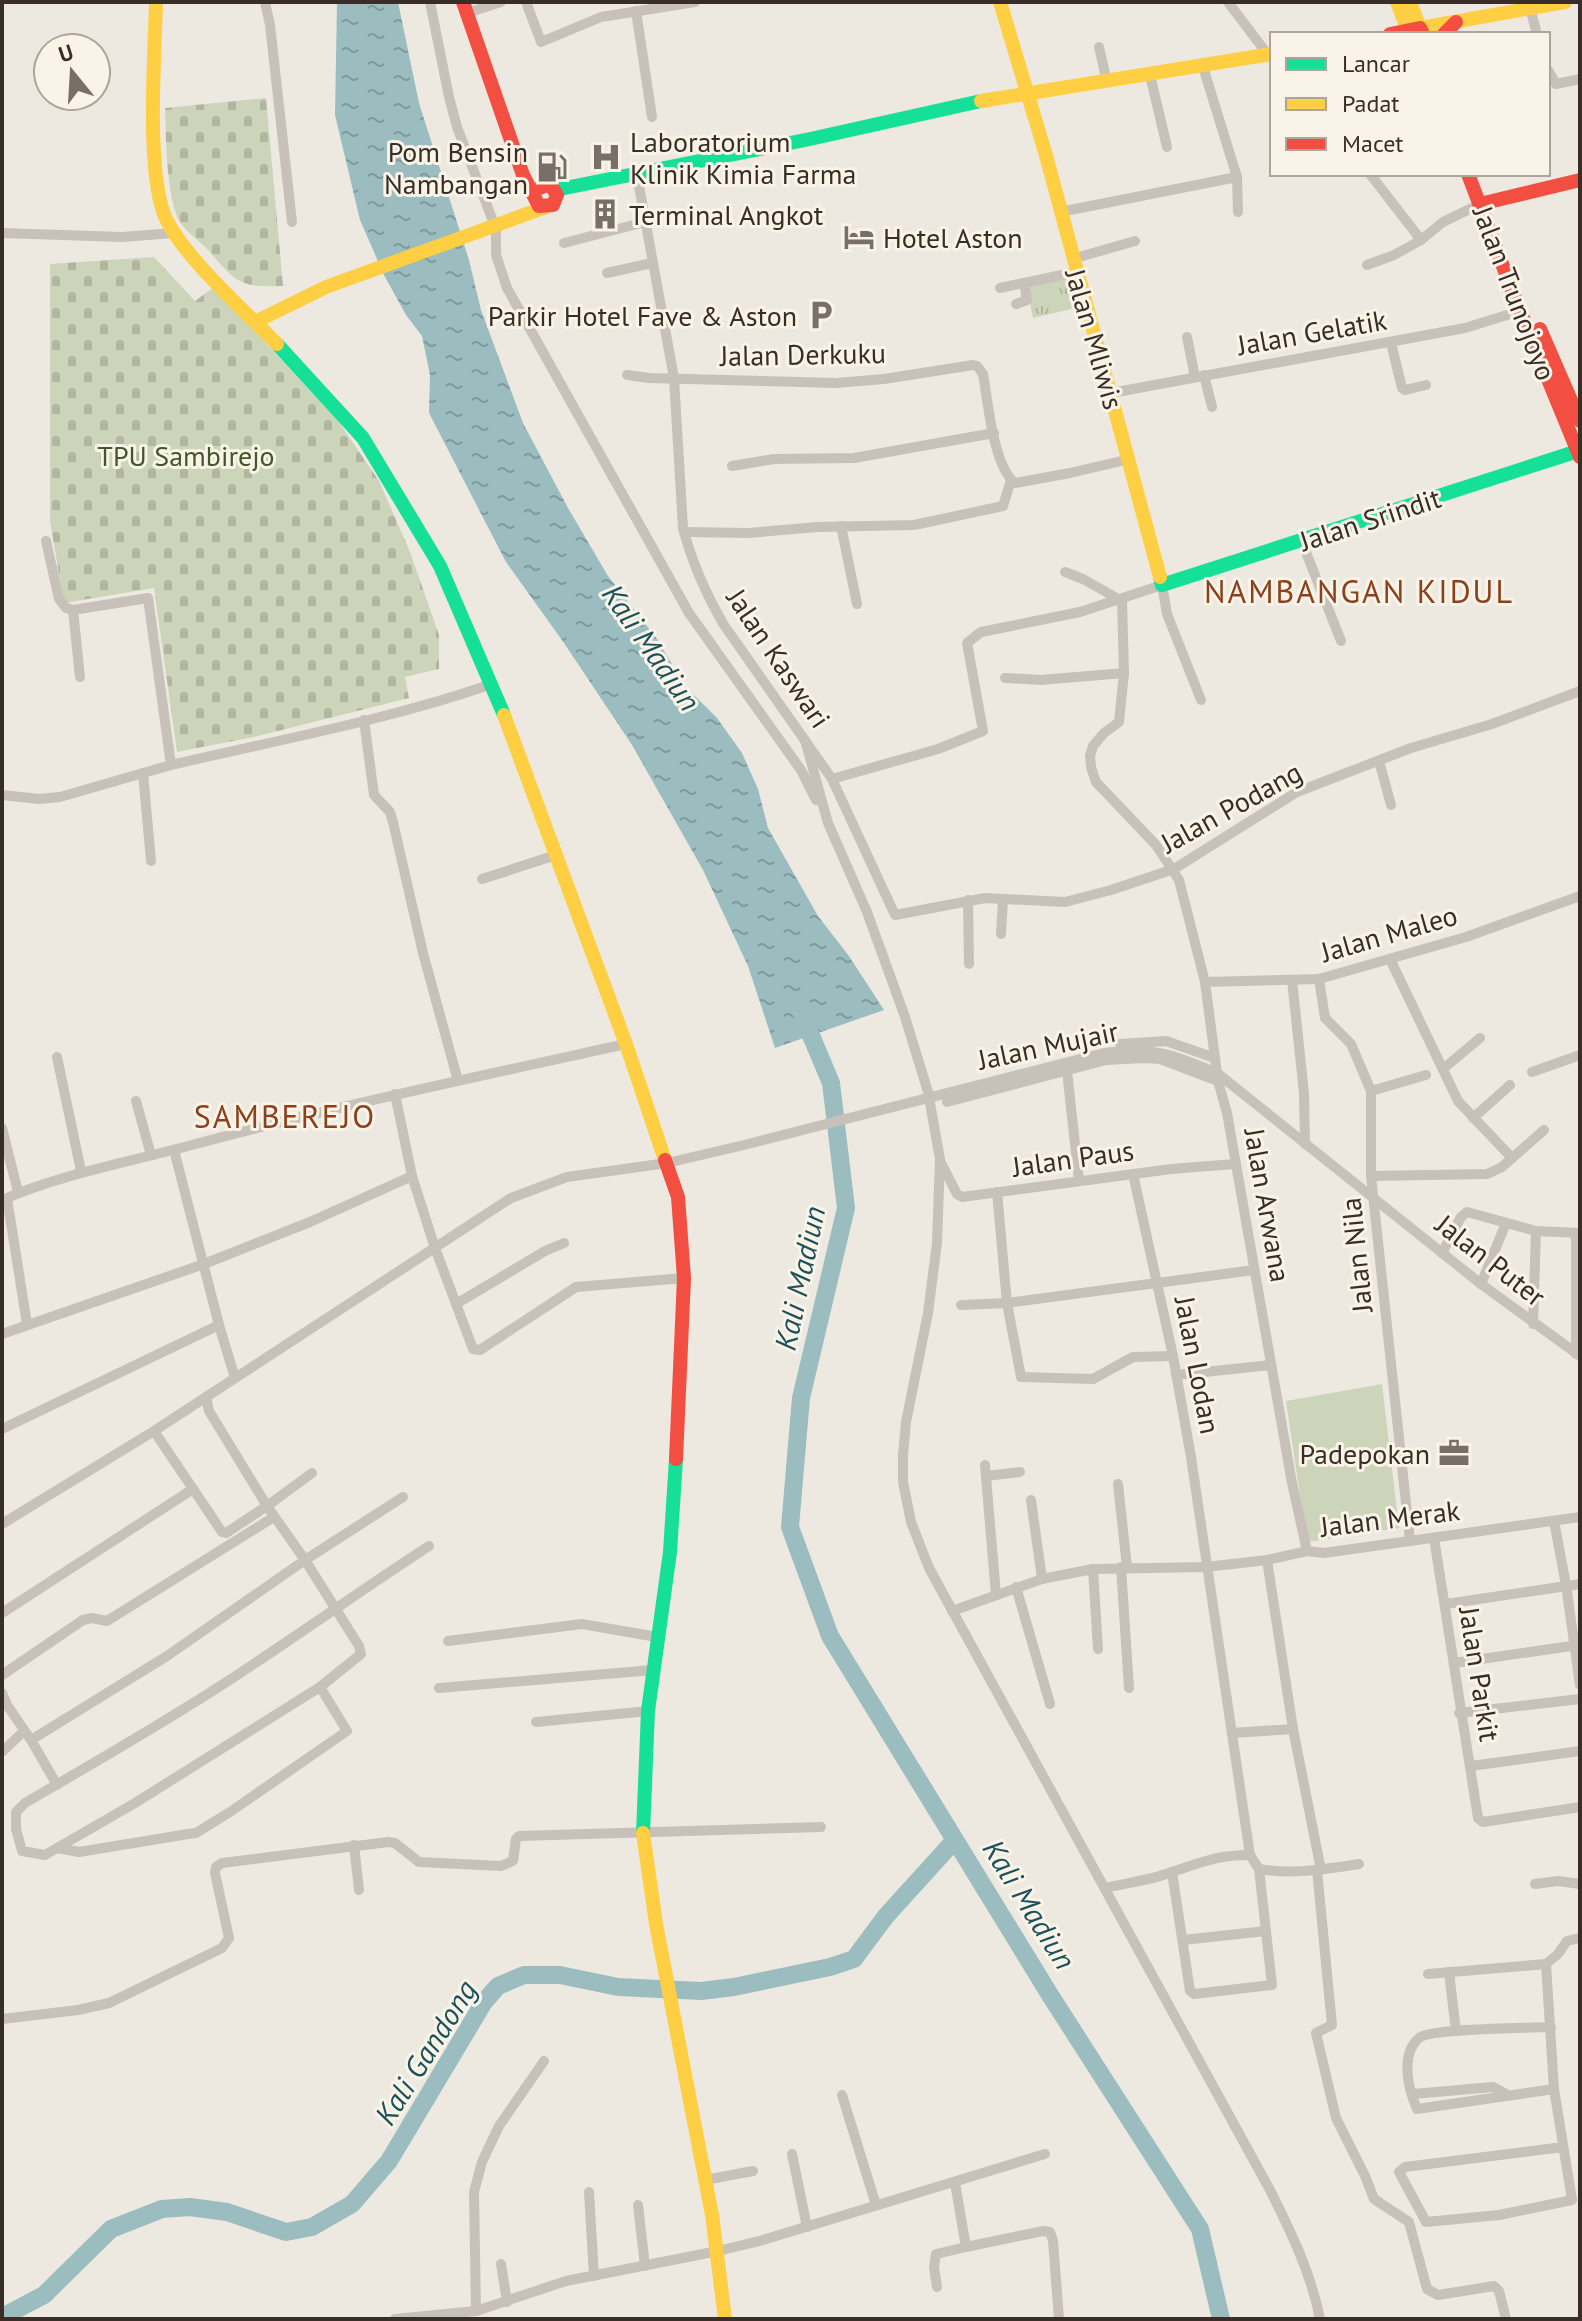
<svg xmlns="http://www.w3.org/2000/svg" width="1582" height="2321" viewBox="0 0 1582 2321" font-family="'PT Sans',sans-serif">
<defs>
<pattern id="grass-tufts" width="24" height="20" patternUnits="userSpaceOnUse" patternTransform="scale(2)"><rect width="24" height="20" fill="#ccd4ba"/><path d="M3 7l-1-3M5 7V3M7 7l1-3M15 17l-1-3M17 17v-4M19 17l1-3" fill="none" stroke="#b0b6a0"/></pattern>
<pattern id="cemetery-stones" width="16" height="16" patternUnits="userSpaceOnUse" patternTransform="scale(2)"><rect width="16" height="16" fill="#ccd4ba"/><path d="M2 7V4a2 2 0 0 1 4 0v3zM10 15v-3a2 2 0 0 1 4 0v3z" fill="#b0b6a0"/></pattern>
<pattern id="water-ripples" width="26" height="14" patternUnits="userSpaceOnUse" patternTransform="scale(2)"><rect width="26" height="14" fill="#9bbdc0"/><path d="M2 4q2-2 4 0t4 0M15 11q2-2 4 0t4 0" fill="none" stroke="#7f9a9c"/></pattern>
</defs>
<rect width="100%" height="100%" fill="#ede9e1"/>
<!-- grass -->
<path fill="url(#grass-tufts)" d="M1075 274 1084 306 1033 318 1026 284Z"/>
<!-- cemetery -->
<g fill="url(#cemetery-stones)">
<path d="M266 98 283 286C240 288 236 282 209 251 201 242 189 234 182 225 166 205 166 135 165 108Z"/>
<path d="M154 257 195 301 214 287 338 421 379 481 410 552 439 635V669L405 677 409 698 258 736 177 752 154 588 64 603 50 521V264Z"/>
</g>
<!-- pitch -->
<path fill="#ccd4ba" d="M1382 1384 1399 1528 1307 1542 1286 1401Z"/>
<!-- water -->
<path fill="url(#water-ripples)" d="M337 2H398L419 103 469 260 481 310 523 423 568 508 608 576 657 639 685 686 717 718 742 753 758 789 768 828 818 916 849 956 884 1010 775 1048 748 966 703 870 632 745 564 643 506 562 429 413 430 375 422 336 406 315 384 275 360 220 335 115Z"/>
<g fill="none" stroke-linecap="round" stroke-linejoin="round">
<!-- river -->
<g stroke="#9bbdc0" stroke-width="18">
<path d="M802 1014 831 1083 846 1208 801 1398 790 1527 830 1636 1050 1995 1200 2229 1221 2319"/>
<path d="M2 2317 44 2295 111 2229 162 2209 190 2207 227 2212 286 2232 312 2227 352 2204 389 2161 484 2002 498 1986 524 1975H560L618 1987 701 1991 734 1987 830 1967 854 1959 886 1916 954 1841"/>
</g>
<!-- street -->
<g stroke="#c7c1b9" stroke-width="10">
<path d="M265 2 270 25 292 222"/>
<path d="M430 2 449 97 457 127 496 229V255L507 288 689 613 801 770 816 800"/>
<path d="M526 2 541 42 601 17 695 2"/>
<path d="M1228 2 1268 55"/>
<path d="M1530 8 1537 34"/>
<path d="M636 11 652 117"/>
<path d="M467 13 501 2"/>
<path d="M1099 47 1107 82"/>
<path d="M1548 70 1556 84 1580 79"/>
<path d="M1150 75 1167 147"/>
<path d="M1370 174 1421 240"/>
<path d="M637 175 674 378 683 528C692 563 706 594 724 625L832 779 895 915 985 898 1065 902 1111 890 1174 869 1297 792 1411 748 1492 724 1580 691"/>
<path d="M1237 177 1238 212"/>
<path d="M1060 212 1237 177 1203 67"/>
<path d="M2 233 122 237 174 233"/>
<path d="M564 243 645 222"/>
<path d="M1072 259 1135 241"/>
<path d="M1367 265 1394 255 1421 240 1443 222 1480 204"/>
<path d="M607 273 652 263"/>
<path d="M1000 288 1076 272"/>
<path d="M1016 304 1027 300 1024 283"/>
<path d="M1187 337 1195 377"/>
<path d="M1391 343 1402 388 1405 390 1426 385"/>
<path d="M627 375 649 378 836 383 884 379 973 365 977 366 983 374C988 401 993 466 1015 483L1070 473 1130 459"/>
<path d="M1204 375 1212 407"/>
<path d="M1111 393 1465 328 1520 311"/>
<path d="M732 466 774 459 854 458 994 433"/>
<path d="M841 526 857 604"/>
<path d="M684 532 749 533 817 527 914 525 1003 506 1011 480"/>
<path d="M1302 542 1341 641"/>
<path d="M1065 572 1083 579 1122 601"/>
<path d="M1122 601 1124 673 1119 722 1104 733 1093 746 1090 756 1091 767 1096 782 1156 845 1179 880 1205 982 1218 1081 1227 1113 1292 1483 1307 1551"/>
<path d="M73 610 80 677"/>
<path d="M1005 678 1041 680 1124 673"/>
<path d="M364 720 374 795 390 812 393 822 423 953 458 1081"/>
<path d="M805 740 828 823 867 912 905 1017 928 1092 940 1159 937 1243 928 1313 906 1422 903 1455V1482L911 1522 929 1568 1270 2190C1291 2232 1311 2273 1320 2319"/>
<path d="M1379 761 1391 805"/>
<path d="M171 765C278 740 388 720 492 684"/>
<path d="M143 773 151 861"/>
<path d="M832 779 938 749 983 731 967 643 981 632 1080 612 1162 585 1167 614 1201 700"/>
<path d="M2 795 39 799 60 797 171 765 148 598 73 610 66 608 59 599 46 541"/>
<path d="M482 879 556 855"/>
<path d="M968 900 969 964"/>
<path d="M1001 934 1003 900"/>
<path d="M1390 959 1458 1101 1512 1158"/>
<path d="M1319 979 1325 1018 1351 1044 1371 1091V1176L1410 1541"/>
<path d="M1292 980 1304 1093 1305 1144"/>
<path d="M1205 982 1319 979 1466 937 1580 896"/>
<path d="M1120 1044 1166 1041 1215 1058"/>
<path d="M57 1057 81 1171"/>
<path d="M1443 1069 1480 1038"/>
<path d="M1067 1071 1079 1181"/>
<path d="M1532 1072 1580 1055"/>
<path d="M1371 1091 1426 1075"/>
<path d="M395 1094 412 1176 435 1248 473 1349 480 1350 576 1287 684 1278"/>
<path d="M136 1101 151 1155"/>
<path d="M947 1102 1106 1060 1144 1058 1160 1059 1218 1081"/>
<path d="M1473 1118 1510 1085"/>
<path d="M2 1128 18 1192"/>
<path d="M174 1150 219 1325 235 1378"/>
<path d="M940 1161 957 1194 962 1197 1171 1169 1235 1164"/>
<path d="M1133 1174 1173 1356 1191 1457 1250 1855"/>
<path d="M1371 1176 1487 1174 1502 1167 1544 1130"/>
<path d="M997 1192 1007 1303 1254 1270"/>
<path d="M7 1198 27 1324"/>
<path d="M2 1200C62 1174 125 1163 188 1146 333 1107 480 1076 626 1044"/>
<path d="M1442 1253 1461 1217 1467 1212 1536 1231 1580 1233"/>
<path d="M1481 1284 1506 1223"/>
<path d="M456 1304 545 1251 564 1243"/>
<path d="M961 1305 1007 1303 1021 1377 1093 1379 1133 1357 1173 1356"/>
<path d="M1533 1324 1536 1231"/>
<path d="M2 1334 204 1264 310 1222 412 1176"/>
<path d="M1576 1354V1233"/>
<path d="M1176 1375 1271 1365"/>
<path d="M206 1397 209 1411 267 1506 312 1473"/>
<path d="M2 1429 219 1325"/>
<path d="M154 1431 222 1532 226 1533 267 1506 305 1560 359 1646 361 1654 320 1687 135 1803 45 1855 22 1851 16 1829V1812L25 1803C92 1764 160 1725 225 1683 294 1638 360 1591 429 1546"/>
<path d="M985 1465 996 1595"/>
<path d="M986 1476 1020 1472"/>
<path d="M1118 1484 1127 1567"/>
<path d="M1031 1500 1042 1579"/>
<path d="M1554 1521 1566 1585 1580 1685"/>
<path d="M2 1524 154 1431 511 1198 567 1177 667 1163 744 1145 1104 1053C1154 1047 1172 1054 1217 1073L1481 1284 1580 1356"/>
<path d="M1434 1538 1478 1818 1483 1822 1580 1807"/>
<path d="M1267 1560 1293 1729 1321 1870"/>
<path d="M1121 1567 1129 1688"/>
<path d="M1093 1569 1098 1649"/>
<path d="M1016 1587 1050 1704"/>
<path d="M1446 1604 1580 1584"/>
<path d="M952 1611 1042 1579 1093 1569 1206 1567 1267 1560 1307 1551 1324 1553 1580 1517"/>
<path d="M2 1613 193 1489"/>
<path d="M448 1641 582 1624 657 1637"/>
<path d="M1454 1663 1578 1645"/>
<path d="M2 1675 83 1620 92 1618 107 1621 274 1517"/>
<path d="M439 1688 653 1670"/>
<path d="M2 1693 7 1705 31 1740"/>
<path d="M1459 1713 1580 1699"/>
<path d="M536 1722 648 1711"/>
<path d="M1232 1733 1293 1729"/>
<path d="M2 1752 24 1731"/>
<path d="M1471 1766 1580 1751"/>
<path d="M57 1785 31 1740 167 1656 305 1560 403 1497"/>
<path d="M354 1845 359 1890"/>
<path d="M57 1848 79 1852 188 1834 196 1833 230 1812 347 1731 320 1687"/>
<path d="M1317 1870 1332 2025 1316 2033 1336 2118 1366 2178 1374 2199 1409 2222 1427 2289 1438 2295 1494 2286 1499 2291 1506 2319"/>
<path d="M1172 1872 1190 1991 1194 1994 1272 1985 1259 1869"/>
<path d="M1535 1884 1558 1881 1580 1884"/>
<path d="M1105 1888C1127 1883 1151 1880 1172 1872 1202 1862 1217 1855 1250 1855L1259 1869C1292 1875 1326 1869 1359 1864"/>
<path d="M1183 1940 1266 1931"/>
<path d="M1546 1964 1554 2089 1572 2200 1499 2215 1426 2222 1399 2172 1405 2167 1563 2147"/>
<path d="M1449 1972 1456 2031"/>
<path d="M1428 1974 1546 1964 1558 1954 1567 1941 1580 1938"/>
<path d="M2 2019 78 2010 109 2003 222 1948 229 1938 215 1873 216 1867 222 1863 388 1842 395 1843 419 1862 501 1866 513 1861 516 1839 519 1836 821 1827"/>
<path d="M1551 2027C1530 2028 1430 2028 1419 2038 1400 2054 1408 2089 1417 2109L1554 2089"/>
<path d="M1413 2094 1493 2087 1506 2094"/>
<path d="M842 2095 876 2205"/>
<path d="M792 2154 807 2227"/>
<path d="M705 2180 753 2171"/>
<path d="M589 2192 594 2276"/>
<path d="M638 2205 645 2266"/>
<path d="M966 2247 1043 2231 1050 2232 1053 2241 1059 2319"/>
<path d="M501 2264 507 2302"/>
<path d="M937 2287 934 2267 936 2254 966 2247 955 2183"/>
<path d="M476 2311 474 2192 482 2162 499 2126 544 2061"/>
<path d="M395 2319 476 2311 566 2281 718 2251 763 2240 1045 2154"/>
</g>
<!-- fast -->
<g stroke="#16e098" stroke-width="14">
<path d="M555 190 810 139 981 101"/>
<path d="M277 344 363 438 440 566 504 715"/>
<path d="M1160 577 1162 585 1578 451"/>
<path d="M643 1833 648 1711 670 1552 676 1459"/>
</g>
<!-- slow -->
<g stroke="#ffcf43" stroke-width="14">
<path d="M156 2C155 53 145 178 167 221 188 261 244 310 277 344"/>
<path d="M1000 2 1045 152 1160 577"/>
<path d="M1397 2 1408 31"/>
<path d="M1410 2 1420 28 1565 2"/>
<path d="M981 101 1272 54"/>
<path d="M257 321 326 287 546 207"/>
<path d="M504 715 626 1044 665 1160"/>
<path d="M643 1833 656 1924 712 2215 725 2319"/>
</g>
<!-- jam -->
<g stroke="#f24e42" stroke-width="14">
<path d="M463 2 523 175 539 206 553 205 557 195 552 187 547 185 537 189 534 195"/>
<path d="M1390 34 1420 28 1423 34"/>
<path d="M1444 34 1456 22"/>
<path d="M1468 174 1520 311 1580 457"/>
<path d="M1480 204 1580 180"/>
<path d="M1540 329 1580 421"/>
<path d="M665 1160 678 1197 684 1278 676 1459"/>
</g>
</g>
<!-- icons -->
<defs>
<g id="hospital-bare" transform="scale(2.4)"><path d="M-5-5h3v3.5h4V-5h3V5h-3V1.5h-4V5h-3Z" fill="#776f68" stroke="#faf4e8" stroke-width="2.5" paint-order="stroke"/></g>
<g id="fuel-bare" transform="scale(2.4)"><path d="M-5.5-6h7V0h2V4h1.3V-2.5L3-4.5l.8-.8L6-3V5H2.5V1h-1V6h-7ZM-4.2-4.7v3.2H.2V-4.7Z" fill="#776f68" stroke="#faf4e8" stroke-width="2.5" paint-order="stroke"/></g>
<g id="building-bare" transform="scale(2.4)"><path d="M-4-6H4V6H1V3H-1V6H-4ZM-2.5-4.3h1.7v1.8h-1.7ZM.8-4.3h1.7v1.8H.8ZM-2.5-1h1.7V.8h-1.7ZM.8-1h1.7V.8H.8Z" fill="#776f68" stroke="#faf4e8" stroke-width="2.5" paint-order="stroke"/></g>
<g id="hotel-bare" transform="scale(2.4)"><path d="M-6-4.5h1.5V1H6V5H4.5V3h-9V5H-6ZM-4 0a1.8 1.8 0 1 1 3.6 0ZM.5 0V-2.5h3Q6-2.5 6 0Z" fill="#776f68" stroke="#faf4e8" stroke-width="2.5" paint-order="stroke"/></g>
<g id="parking-bare" transform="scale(2.4)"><path d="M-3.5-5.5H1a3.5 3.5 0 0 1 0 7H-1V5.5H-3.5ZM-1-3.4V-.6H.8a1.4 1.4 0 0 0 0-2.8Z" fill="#776f68" stroke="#faf4e8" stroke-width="2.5" paint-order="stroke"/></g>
<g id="office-bare" transform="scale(2.4)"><path d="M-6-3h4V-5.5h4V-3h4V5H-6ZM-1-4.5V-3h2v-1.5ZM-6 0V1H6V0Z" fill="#776f68" stroke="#faf4e8" stroke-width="2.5" paint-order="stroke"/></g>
</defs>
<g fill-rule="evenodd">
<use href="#hospital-bare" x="606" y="157"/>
<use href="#fuel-bare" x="552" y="167"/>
<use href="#building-bare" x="605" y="214"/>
<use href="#hotel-bare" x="859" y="237"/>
<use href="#parking-bare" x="821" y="315"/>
<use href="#office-bare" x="1454" y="1453"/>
</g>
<g text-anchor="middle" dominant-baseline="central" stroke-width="6" stroke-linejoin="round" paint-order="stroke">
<!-- poi labels -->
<g font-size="28" fill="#382e27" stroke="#faf4e8" text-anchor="start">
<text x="630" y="141">Laboratorium<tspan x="630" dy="32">Klinik Kimia Farma</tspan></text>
<text x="528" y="151" text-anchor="end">Pom Bensin<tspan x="528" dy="32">Nambangan</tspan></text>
<text x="629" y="214">Terminal Angkot</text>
<text x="883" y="237">Hotel Aston</text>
<text x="797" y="315" text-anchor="end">Parkir Hotel Fave &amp; Aston</text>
<text x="1430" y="1453" text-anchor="end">Padepokan</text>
</g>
<!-- street labels -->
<g font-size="28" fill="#382e27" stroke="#faf4e8">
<text transform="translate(1515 293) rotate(69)">Jalan Trunojoyo</text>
<text transform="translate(1312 332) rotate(-10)">Jalan Gelatik</text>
<text transform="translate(1095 339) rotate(74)">Jalan Mliwis</text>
<text transform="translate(803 354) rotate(-1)">Jalan Derkuku</text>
<text transform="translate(1370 519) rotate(-18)">Jalan Srindit</text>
<text transform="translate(779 658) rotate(56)">Jalan Kaswari</text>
<text transform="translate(1231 807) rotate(-29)">Jalan Podang</text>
<text transform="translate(1389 933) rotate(-16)">Jalan Maleo</text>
<text transform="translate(1048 1045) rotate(-12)">Jalan Mujair</text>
<text transform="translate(1073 1158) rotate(-8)">Jalan Paus</text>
<text transform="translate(1268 1205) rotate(80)">Jalan Arwana</text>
<text transform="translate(1356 1255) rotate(-96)">Jalan Nila</text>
<text transform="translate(1491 1260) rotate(38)">Jalan Puter</text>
<text transform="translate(1198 1365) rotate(79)">Jalan Lodan</text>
<text transform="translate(1390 1518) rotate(-7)">Jalan Merak</text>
<text transform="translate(1480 1674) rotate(81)">Jalan Parkit</text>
</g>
<!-- park labels -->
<g font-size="28" fill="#42572a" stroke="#faf4e8">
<text x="186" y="455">TPU Sambirejo</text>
</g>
<!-- water labels -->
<g font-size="30" font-style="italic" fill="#1b515b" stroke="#faf4e8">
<text transform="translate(652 647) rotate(55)">Kali Madiun</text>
<text transform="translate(799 1278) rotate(-78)">Kali Madiun</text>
<text transform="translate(1030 1904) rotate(58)">Kali Madiun</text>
<text transform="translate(425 2052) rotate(-58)">Kali Gandong</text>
</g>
<!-- quarter labels -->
<g font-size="32" letter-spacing="2" fill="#8b411c" stroke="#faf4e8">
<text x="1359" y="591">NAMBANGAN KIDUL</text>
<text x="285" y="1116">SAMBEREJO</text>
</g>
</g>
<!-- border -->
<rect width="1582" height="2321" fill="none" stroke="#382e27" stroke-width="8"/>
<!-- legend -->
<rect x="1270" y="32" width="280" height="144" fill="#faf4e8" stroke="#aca59b" stroke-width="2"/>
<rect x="1286" y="58" width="40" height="12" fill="#16e098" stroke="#aca59b" stroke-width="2"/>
<text x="1342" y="72" font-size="24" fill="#382e27">Lancar</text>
<rect x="1286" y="98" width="40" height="12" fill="#ffcf43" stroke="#aca59b" stroke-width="2"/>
<text x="1342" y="112" font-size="24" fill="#382e27">Padat</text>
<rect x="1286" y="138" width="40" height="12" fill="#f24e42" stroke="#aca59b" stroke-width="2"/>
<text x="1342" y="152" font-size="24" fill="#382e27">Macet</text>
<!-- north arrow -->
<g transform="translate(72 72) rotate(342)"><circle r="38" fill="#faf4e8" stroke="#aca59b" stroke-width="2"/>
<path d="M0-6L14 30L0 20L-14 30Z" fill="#776f68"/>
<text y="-12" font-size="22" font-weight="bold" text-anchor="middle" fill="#382e27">U</text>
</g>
</svg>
